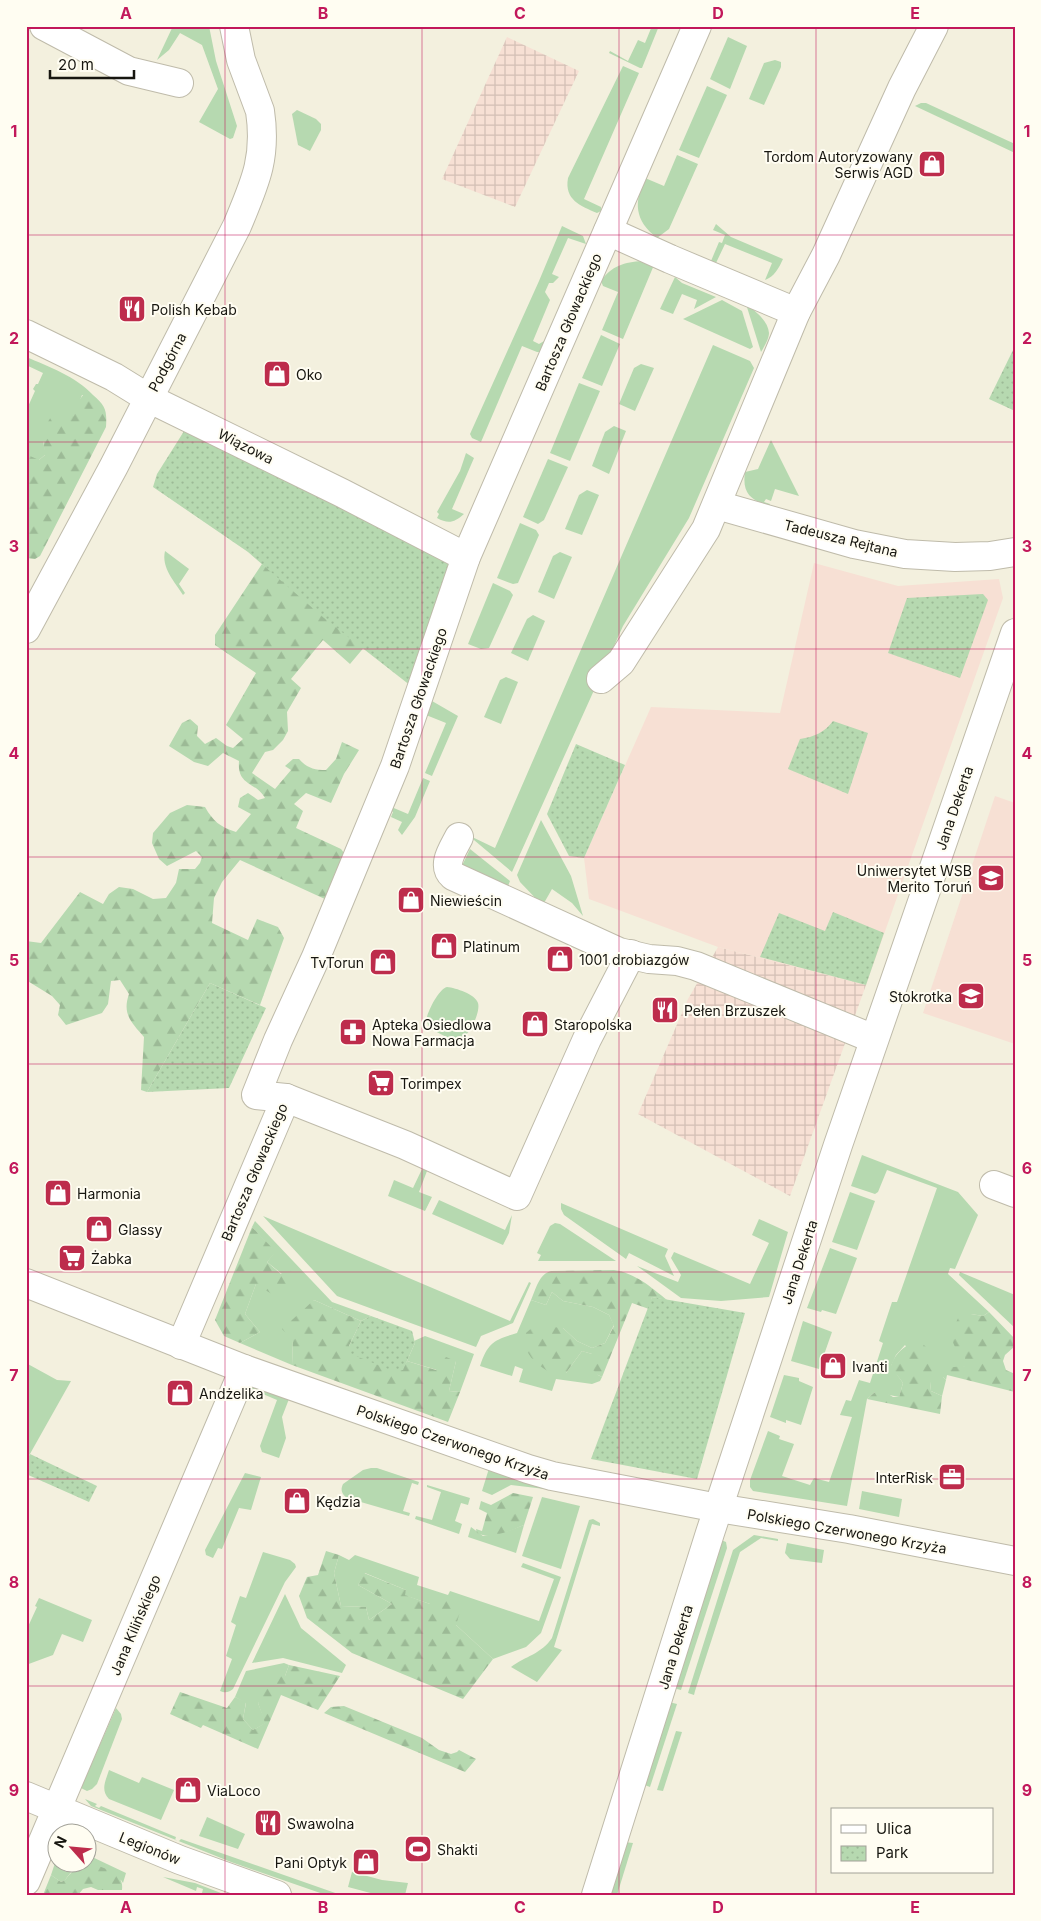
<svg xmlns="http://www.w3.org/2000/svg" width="1041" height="1921" viewBox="0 0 1041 1921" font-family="Inter,sans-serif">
<defs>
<pattern id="industrial-grid" width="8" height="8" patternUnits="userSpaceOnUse" patternTransform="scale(1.25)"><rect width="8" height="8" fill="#f7e0d4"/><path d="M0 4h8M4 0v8" fill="none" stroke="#d3bfb5"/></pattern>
<pattern id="forest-firs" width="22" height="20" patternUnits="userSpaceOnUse" patternTransform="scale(1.25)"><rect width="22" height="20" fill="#b6d9b0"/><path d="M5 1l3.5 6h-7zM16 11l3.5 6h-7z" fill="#9cba96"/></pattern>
<pattern id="park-dots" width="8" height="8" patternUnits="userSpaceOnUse" patternTransform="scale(1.25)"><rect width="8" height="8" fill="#b6d9b0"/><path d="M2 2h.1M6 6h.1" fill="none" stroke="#9cba96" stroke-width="1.8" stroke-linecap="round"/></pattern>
</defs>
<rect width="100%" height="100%" fill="#f3f0de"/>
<!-- industrial -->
<g fill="url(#industrial-grid)">
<path d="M507 37 579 71 515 207 442 179Z"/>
<path d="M718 947 866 985 790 1196 638 1114 688 999Z"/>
</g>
<!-- education -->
<g fill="#f7e0d4">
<path d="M814 563 898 586 999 579 1003 598 866 985 718 947 589 899 584 858 651 707 780 713Z"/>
<path d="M995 796 1015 803V1044L923 1013Z"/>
</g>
<!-- green -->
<g fill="#b6d9b0">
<path d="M173 26H209L216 61 237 126 233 138 230 139 199 122 218 89 202 45 180 33 169 50 157 60Z"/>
<path d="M652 26H659L642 68H640L609 53 610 51 628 61 638 40 645 43Z"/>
<path d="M728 37 747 46 730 89 710 79Z"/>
<path d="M775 60 781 62V67L764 105 749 99 764 63Z"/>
<path d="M623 66 639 73 584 199 601 207V211L597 213C581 206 564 200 568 178Z"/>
<path d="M707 86 727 95 699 158 679 150Z"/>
<path d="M921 103H926L1015 144V153L915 106Z"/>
<path d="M297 110 316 119 321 124V130L310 151 298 145 292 114Z"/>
<path d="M677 155 698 164 669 229 657 238C634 220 634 202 645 178L664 186Z"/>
<path d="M716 224 731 237 783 259C779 268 774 277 765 280L772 263 725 244 716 263 711 261 719 242 722 243 725 235 713 230Z"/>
<path d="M562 226 583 236 586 244 568 238 552 274 559 277 553 283H549L545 292 550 300 533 341 539 344 546 340 541 352H537L522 346 481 442 472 438 470 434 539 281Z"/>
<path d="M642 261 654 265 623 339 602 330 618 292 603 286 601 281C611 266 625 262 642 261Z"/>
<path d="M675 277 682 283 716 297 694 309 697 300 682 294 673 314 660 309Z"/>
<path d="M722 300 742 311 753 347 750 349 683 319Z"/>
<path d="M746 304C755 311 768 320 769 333 769 339 764 347 761 352Z"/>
<path d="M601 335 620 344 602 386 582 378Z"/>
<path d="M713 345 750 361 754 368 689 518 623 626 512 872 468 835 495 848Z"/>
<path d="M26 357C50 367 75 376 93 395H82L74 416 43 442 46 454 39 460 26 461V411L35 391 33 389 36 384H38L43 373 26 365Z"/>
<path d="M641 364 654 368 635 411 619 404 634 368Z"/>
<path d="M579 383 600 391 570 461 550 453Z"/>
<path d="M614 426 626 431 609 474 592 466 605 432Z"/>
<path d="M771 440 799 496 775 489 771 501 766 499 764 502 770 504 769 506C750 500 742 493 745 472L758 469Z"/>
<path d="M466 453 474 458 452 509 464 514C454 523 448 524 437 518L439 514 437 512 460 471Z"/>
<path d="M548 459 568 467 544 520 538 524 523 517Z"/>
<path d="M587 490 599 495 582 535 565 529 579 495Z"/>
<path d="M520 523 536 530 539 535 518 583 513 584 497 578Z"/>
<path d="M165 551 189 569 179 584 185 593 183 595C175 582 161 568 165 551Z"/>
<path d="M560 552 572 557 554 599 538 592 553 556Z"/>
<path d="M493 583 510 591 513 595 489 648 481 649 468 644Z"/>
<path d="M533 615 545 621 528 661 511 653 527 619Z"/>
<path d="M506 677 518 682 501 724 484 717 500 680Z"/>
<path d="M432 701 458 716 432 776 425 773 446 723 426 715Z"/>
<path d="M423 778 430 781 415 817 402 835 398 830 402 822 391 817 393 812 390 810 389 806 408 814Z"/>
<path d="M541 820 571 876 583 916 572 903 552 889 544 903 562 913 543 906 520 882 517 875Z"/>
<path d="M470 849 510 881 504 896 458 874Z"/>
<path d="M447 987C456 988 475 994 478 1003 481 1012 468 1041 456 1040 448 1039 438 1032 430 1029 428 1026 427 1021 427 1017 429 1009 439 989 447 987Z"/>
<path d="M862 1155 958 1192 978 1215 955 1269 950 1268 948 1274 989 1312 983 1316 971 1314 965 1356V1366L943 1377 946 1380 942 1396 931 1391 930 1382 905 1345 896 1355 891 1366 903 1383 899 1397 875 1392 867 1399 847 1506 753 1491 750 1487V1480L768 1431 780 1436 779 1439 794 1444 782 1476 810 1485 814 1478 829 1482 852 1417 840 1415 846 1400 851 1401 859 1380 870 1383 883 1343 879 1341 892 1302H897L937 1188 887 1170 878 1192 875 1194 851 1186Z"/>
<path d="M422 1169 427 1171 419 1192 432 1197 425 1211 388 1196 394 1180 413 1188Z"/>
<path d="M850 1192 875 1201 857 1250 832 1242Z"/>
<path d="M439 1200 505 1230 512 1215 509 1233 503 1245 432 1214Z"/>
<path d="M561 1203 668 1249 665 1256 674 1276 629 1253 626 1259 564 1215 561 1209Z"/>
<path d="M263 1216 510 1321 529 1282 531 1283 513 1323 481 1336 476 1347 337 1296Z"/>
<path d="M759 1219 788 1232 769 1297 721 1301 681 1298 637 1266 678 1282 681 1275 671 1258 674 1252 750 1284 769 1243 752 1235Z"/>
<path d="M255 1221 332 1302 371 1316 361 1321 314 1300 293 1340 292 1365 240 1343 260 1332 245 1314 256 1284 282 1274 267 1262 275 1252 252 1227Z"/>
<path d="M555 1223 560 1224 616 1261H538L541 1255 537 1253 550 1226Z"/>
<path d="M830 1248 857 1258 836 1314 822 1310 821 1312 807 1308Z"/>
<path d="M960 1272 1015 1295V1328L959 1275Z"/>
<path d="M552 1292 563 1301 593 1307 609 1315 614 1325 605 1343 592 1348 577 1341 563 1328 566 1373 582 1351 592 1354 598 1375 602 1377 600 1381 592 1384 556 1379 552 1391 519 1382 523 1369 515 1366 512 1376 480 1366C488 1342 494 1340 517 1333L531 1300 546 1305Z"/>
<path d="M803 1321 832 1332 819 1369 791 1361Z"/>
<path d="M425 1336 474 1354 460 1392 449 1391 456 1361 437 1370 407 1361 415 1343 414 1341Z"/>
<path d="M26 1363 57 1380 71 1381 26 1461Z"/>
<path d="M784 1375 799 1378V1381L813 1387 801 1425 786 1420V1423L770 1417Z"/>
<path d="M252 1384 289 1399 282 1417 286 1438 279 1458 262 1452 260 1446 277 1400 251 1389Z"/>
<path d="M491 1462 548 1476 545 1489 511 1485 492 1495 482 1491Z"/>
<path d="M371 1468H377L419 1482 418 1485 412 1483 403 1511 410 1513 409 1516 347 1498C342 1494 340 1490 343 1484L363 1470Z"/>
<path d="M245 1473 261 1477 251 1510 239 1508 222 1549 218 1548 213 1558 206 1555 205 1550Z"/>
<path d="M427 1485 470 1498 468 1505 461 1503 455 1521 462 1524 459 1534 415 1519 416 1516 432 1520 441 1492 427 1487Z"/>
<path d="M862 1491 902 1499 899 1517 859 1509Z"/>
<path d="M542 1497 580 1506 561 1569 522 1556Z"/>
<path d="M593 1519 600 1523V1526L592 1524 554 1647 562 1650 537 1682 511 1667C526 1656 541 1654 552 1638L589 1520Z"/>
<path d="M524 1525 516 1553 468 1537 471 1527 483 1536 508 1531Z"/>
<path d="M754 1535 778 1539V1541L761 1538 740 1552 695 1691 694 1695 688 1693 733 1550Z"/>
<path d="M721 1540 726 1542 727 1548 681 1690 673 1688Z"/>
<path d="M787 1543 824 1550 822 1563 790 1559 785 1553Z"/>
<path d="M263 1552 290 1560 295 1564 296 1567 285 1582 233 1689C228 1693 225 1693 220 1691L232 1659 226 1656 236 1625 231 1622 240 1596 246 1598Z"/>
<path d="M339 1555 349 1560 355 1555 419 1577 417 1585 448 1595 450 1591 539 1621 554 1579 521 1567 523 1563 561 1577 541 1633 526 1647 493 1659 456 1625 430 1604 404 1595 406 1590 365 1573 358 1585 392 1604 369 1620 366 1607 341 1606 334 1573Z"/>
<path d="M285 1594 301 1628 346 1665 342 1673 283 1658 252 1663Z"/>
<path d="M39 1598 92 1620 83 1642 62 1634 53 1655 26 1665V1631L37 1607 35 1606Z"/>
<path d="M284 1663 289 1665 285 1676 258 1703 266 1723 253 1730 243 1719 246 1703 235 1697 246 1671Z"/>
<path d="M669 1702 677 1704 650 1787 642 1784Z"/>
<path d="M116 1708 121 1714 122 1719 97 1784 92 1789 87 1791 81 1788Z"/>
<path d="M676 1731 682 1732 663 1791 657 1790Z"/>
<path d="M109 1770 139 1783 142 1777 174 1790 161 1820 109 1799C100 1790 106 1780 109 1770Z"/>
<path d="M85 1799 97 1804 95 1806 99 1808 101 1806 176 1837 175 1840 179 1841 181 1839 341 1895H326L231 1862 91 1806Z"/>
<path d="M207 1817 245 1834 238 1849 199 1836Z"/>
<path d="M624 1842 633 1843 617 1895H607Z"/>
<path d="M88 1855 126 1873 123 1883 121 1880 71 1872 65 1880 61 1882 51 1875 57 1857 58 1864H88Z"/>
<path d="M352 1872 382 1880 408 1883 405 1895H378L348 1887Z"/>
<path d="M163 1877 195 1883 226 1895H207L202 1893 203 1889 197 1887 196 1891Z"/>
</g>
<!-- forest -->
<g fill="url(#forest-firs)">
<path d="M83 395H93C106 406 107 411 106 427L40 556 35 559 27 558 26 461 30 456 39 460 45 455 42 431 51 417 74 416 75 406Z"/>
<path d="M262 564 366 645 350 664 323 640 291 679 301 688 287 712 288 731 283 740 273 750 265 752 252 773 275 789 291 770 285 766 293 759H299C307 768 314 770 326 770L336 759 342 742 359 750 344 774 331 803 306 793 294 804 303 811 296 828 341 849 347 857 327 900 240 860 222 882 214 898 212 923 248 940 257 919 278 927 284 938 260 1005 210 983 147 1092 141 1090 144 1037C131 1022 122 1014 129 994L120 980 111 981 108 1004 102 1013 66 1025 58 1015 60 1005 52 996 26 980V941L41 943 80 892 103 904 109 894 119 887 133 889 153 899 166 898 176 883 179 869H195L200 863 202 857 196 851 167 866 159 859 152 843 153 833 170 813 187 805 205 807C213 821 220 827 236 832L251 814 238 807 240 798 248 793 258 800 265 798C255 781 237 786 239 761L223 753 208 766 194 762 169 746 182 723 190 719 198 726 197 736 205 744 216 738 227 746 233 748 243 739 226 725 256 673 215 645V635Z"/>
<path d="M252 1227 276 1252 267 1262 281 1274 289 1269 299 1281 281 1300 256 1284 245 1314 260 1332 240 1343 224 1336 215 1320Z"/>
<path d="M614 1270C635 1273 651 1287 667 1300L652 1297 649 1309 632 1303 602 1377 598 1375 591 1368 592 1354 582 1351 566 1373 556 1376C539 1366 521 1356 526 1333L535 1325 563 1328 577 1341 592 1348 605 1343 614 1326 609 1315 593 1307 563 1301 552 1292 546 1305 531 1300C536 1289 539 1274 551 1271Z"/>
<path d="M314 1300 361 1321 349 1346 402 1370 407 1361 436 1370 446 1357 456 1361 449 1391 460 1392 448 1422 292 1365 293 1340 282 1329Z"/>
<path d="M989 1312 1015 1339V1346L1005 1355 1003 1361 1006 1370 1015 1374V1392L947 1375 946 1380 943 1377V1368L965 1366V1356C962 1354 957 1351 955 1347 949 1337 955 1324 960 1314H971L983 1316Z"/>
<path d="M917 1340C933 1352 937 1353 938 1372L930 1382 931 1391 942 1396 940 1414 867 1399 875 1392 882 1390 893 1397H899L903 1383 897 1375 890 1371C892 1355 904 1346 917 1340Z"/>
<path d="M513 1493 533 1497 524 1525C510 1531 491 1540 477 1533L476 1529 482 1531 487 1513 479 1509 481 1501 491 1505Z"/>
<path d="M326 1551 339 1555 334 1573 341 1606 366 1607 369 1620 392 1604 358 1585 364 1573 406 1590 405 1595 430 1604 441 1595 460 1612 456 1625 493 1659 463 1699 352 1653 307 1618 299 1596 307 1577 318 1575Z"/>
<path d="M289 1665 340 1676 318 1710 281 1695 258 1749 203 1725 201 1728 170 1714 180 1692 227 1708 235 1697 246 1702 243 1719 253 1730 265 1723 258 1703 269 1677 285 1676Z"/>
<path d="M344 1706 422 1738 439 1750 451 1754 457 1752 459 1750 476 1759 465 1772 324 1713 331 1707Z"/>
<path d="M94 1865C106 1868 125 1874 122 1890H98L91 1887 83 1889 78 1895H43L51 1875 61 1882C66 1880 67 1877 70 1874 76 1867 85 1867 94 1865Z"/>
</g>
<!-- park -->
<g fill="url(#park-dots)">
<path d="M1015 346V411L989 399Z"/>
<path d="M186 428 457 560 411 686 324 618 248 552 153 487 157 474Z"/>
<path d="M983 594 988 600 960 678 888 653 907 598Z"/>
<path d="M833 721 868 733 848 794 788 769 800 739C814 737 825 732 833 721Z"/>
<path d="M576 744 625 765 584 858 569 856 547 814Z"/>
<path d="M833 912 884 933 866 985 760 957 779 913 825 931Z"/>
<path d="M210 983 266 1008 229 1088 147 1092Z"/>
<path d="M652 1297 745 1313 697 1479 591 1459Z"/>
<path d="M371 1316 412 1331 415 1343 403 1370 393 1371 351 1354 349 1346 361 1321Z"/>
<path d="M30 1454 97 1486 89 1502 26 1474V1461Z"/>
</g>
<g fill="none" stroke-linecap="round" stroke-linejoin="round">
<!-- minor casing -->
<g stroke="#bfbbaa" stroke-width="30">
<g id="minor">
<path d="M44 26 129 71 179 83"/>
<path d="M608 231 670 259 796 312"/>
<path d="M26 334 114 377 148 398 342 493 466 557"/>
<path d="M717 505 854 544 905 554 955 557 990 556 1015 552"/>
<path d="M26 629 114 466 237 226C255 183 267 158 260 111L241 60 234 26"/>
<path d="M601 679 621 662 706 529 796 312 826 255 902 88 934 26"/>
<path d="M459 837C453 849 441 865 453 876L619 952 649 959 677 961 696 966 874 1039"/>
<path d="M631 954 587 1039 517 1196 405 1145 286 1098 256 1095 278 1040 316 957 395 766 466 557 697 26"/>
<path d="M994 1185 1015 1193"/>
<path d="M26 1283 244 1369 528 1469 552 1476 718 1508 849 1529 1015 1561"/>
<path d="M181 1345 286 1098"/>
<path d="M26 1796 180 1860 277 1895"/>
<path d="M26 1881 244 1369"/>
<path d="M596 1895 710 1533 838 1145 1015 633"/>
</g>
</g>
<!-- minor -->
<use href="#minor" stroke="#fff" stroke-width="28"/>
</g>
<!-- grid -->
<path fill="none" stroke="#c2185b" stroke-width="1" stroke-opacity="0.55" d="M225 26V1895M422 26V1895M619 26V1895M816 26V1895M26 235H1015M26 442H1015M26 649H1015M26 857H1015M26 1064H1015M26 1272H1015M26 1479H1015M26 1686H1015"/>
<!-- icons -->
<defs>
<g id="shop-square" transform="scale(1.4375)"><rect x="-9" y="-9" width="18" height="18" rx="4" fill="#bd2c4c" stroke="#fffdf2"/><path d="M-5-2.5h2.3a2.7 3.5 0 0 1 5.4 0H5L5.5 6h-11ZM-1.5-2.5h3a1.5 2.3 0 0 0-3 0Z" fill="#fff"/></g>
<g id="restaurant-square" transform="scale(1.4375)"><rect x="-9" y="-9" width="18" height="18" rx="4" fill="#bd2c4c" stroke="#fffdf2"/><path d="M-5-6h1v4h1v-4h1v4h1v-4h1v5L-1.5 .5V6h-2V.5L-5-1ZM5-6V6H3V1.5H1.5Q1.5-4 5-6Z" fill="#fff"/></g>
<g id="university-square" transform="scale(1.4375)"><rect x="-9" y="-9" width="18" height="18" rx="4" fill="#bd2c4c" stroke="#fffdf2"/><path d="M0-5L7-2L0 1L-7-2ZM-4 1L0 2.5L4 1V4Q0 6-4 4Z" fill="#fff"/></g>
<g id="school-square" transform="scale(1.4375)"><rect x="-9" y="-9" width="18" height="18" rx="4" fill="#bd2c4c" stroke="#fffdf2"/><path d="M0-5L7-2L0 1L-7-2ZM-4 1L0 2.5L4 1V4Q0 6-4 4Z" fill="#fff"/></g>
<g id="pharmacy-square" transform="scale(1.4375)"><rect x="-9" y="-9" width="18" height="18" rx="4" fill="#bd2c4c" stroke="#fffdf2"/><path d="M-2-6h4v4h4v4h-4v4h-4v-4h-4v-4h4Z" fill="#fff"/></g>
<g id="supermarket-square" transform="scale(1.4375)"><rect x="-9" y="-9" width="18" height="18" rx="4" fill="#bd2c4c" stroke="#fffdf2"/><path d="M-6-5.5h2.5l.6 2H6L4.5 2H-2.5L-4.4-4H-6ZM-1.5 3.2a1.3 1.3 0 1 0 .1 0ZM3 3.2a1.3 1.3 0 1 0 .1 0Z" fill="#fff"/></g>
<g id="office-square" transform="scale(1.4375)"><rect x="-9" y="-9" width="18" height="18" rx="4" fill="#bd2c4c" stroke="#fffdf2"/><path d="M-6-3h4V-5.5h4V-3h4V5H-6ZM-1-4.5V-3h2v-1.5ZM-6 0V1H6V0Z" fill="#fff"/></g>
<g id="stadium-square" transform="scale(1.4375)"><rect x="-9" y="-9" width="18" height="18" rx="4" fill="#bd2c4c" stroke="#fffdf2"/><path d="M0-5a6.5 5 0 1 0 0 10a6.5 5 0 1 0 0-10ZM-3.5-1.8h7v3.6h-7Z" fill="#fff"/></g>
</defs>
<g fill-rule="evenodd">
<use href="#shop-square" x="932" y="164"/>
<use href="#restaurant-square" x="132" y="309"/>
<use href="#shop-square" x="277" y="374"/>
<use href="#university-square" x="991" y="878"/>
<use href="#shop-square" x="411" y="900"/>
<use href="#shop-square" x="444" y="946"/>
<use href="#shop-square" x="560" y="959"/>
<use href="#shop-square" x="383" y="962"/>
<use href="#school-square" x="971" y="996"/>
<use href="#restaurant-square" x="665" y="1010"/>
<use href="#shop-square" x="535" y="1024"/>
<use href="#pharmacy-square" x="353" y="1032"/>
<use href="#supermarket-square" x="381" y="1083"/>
<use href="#shop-square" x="58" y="1193"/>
<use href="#shop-square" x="99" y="1229"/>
<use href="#supermarket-square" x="72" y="1258"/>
<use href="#shop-square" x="833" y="1366"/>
<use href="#shop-square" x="180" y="1393"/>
<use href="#office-square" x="952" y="1477"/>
<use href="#shop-square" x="297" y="1501"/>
<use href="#shop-square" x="188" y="1790"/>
<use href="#restaurant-square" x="268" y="1823"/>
<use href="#stadium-square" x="418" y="1849"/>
<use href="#shop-square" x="366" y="1862"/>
</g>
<g text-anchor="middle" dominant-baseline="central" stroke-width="4" stroke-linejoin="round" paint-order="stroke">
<!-- poi labels -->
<g font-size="14" fill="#171610" stroke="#fffdf2" text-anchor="start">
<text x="913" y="156" text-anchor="end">Tordom Autoryzowany<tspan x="913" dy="16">Serwis AGD</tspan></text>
<text x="151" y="309">Polish Kebab</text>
<text x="296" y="374">Oko</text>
<text x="972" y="870" text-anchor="end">Uniwersytet WSB<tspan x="972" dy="16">Merito Toruń</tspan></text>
<text x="430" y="900">Niewieścin</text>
<text x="463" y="946">Platinum</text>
<text x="579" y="959">1001 drobiazgów</text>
<text x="364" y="962" text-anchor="end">TvTorun</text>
<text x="952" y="996" text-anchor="end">Stokrotka</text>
<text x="684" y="1010">Pełen Brzuszek</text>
<text x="372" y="1024">Apteka Osiedlowa<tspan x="372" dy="16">Nowa Farmacja</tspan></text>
<text x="554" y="1024">Staropolska</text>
<text x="400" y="1083">Torimpex</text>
<text x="77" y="1193">Harmonia</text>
<text x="118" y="1229">Glassy</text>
<text x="91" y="1258">Żabka</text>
<text x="852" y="1366">Ivanti</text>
<text x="199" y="1393">Andżelika</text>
<text x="933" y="1477" text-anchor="end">InterRisk</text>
<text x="316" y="1501">Kędzia</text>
<text x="207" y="1790">ViaLoco</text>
<text x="287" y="1823">Swawolna</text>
<text x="437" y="1849">Shakti</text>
<text x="347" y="1862" text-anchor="end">Pani Optyk</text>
</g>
<!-- street labels -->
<g font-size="14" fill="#171610" stroke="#fffdf2">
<text transform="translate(568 322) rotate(-67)">Bartosza Głowackiego</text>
<text transform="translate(167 362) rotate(-62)">Podgórna</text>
<text transform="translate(246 446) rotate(27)">Wiązowa</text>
<text transform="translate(841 538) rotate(14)">Tadeusza Rejtana</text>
<text transform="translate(418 698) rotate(-71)">Bartosza Głowackiego</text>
<text transform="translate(954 808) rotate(-71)">Jana Dekerta</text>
<text transform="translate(254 1172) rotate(-67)">Bartosza Głowackiego</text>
<text transform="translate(799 1262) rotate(-72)">Jana Dekerta</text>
<text transform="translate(453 1442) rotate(19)">Polskiego Czerwonego Krzyża</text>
<text transform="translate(847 1531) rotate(10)">Polskiego Czerwonego Krzyża</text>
<text transform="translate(135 1625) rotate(-67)">Jana Kilińskiego</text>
<text transform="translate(675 1647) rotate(-73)">Jana Dekerta</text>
<text transform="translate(150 1848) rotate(22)">Legionów</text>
</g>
</g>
<!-- border -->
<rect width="1041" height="1921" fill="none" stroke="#fffdf2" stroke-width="55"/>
<!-- legend -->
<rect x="831" y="1808" width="162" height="65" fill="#fffdf2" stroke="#a2a198"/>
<rect x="841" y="1825" width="25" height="8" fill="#ffffff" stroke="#a2a198"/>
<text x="876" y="1834" font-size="15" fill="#171610">Ulica</text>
<rect x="841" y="1846" width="25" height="15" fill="url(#park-dots)" stroke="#a2a198"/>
<text x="876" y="1858" font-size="15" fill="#171610">Park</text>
<!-- north arrow -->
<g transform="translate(72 1848) rotate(297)"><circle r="24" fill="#fffdf2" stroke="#a2a198"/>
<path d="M0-4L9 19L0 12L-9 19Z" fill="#bd2c4c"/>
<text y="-8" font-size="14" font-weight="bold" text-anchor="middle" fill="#171610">N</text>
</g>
<!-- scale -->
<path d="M50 70v8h84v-8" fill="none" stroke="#171610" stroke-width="2.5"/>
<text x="58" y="70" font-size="15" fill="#171610" stroke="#fffdf2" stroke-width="4" paint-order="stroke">20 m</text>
<rect x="28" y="28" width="986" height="1866" fill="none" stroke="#c2185b" stroke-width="2"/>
<g font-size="16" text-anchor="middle" font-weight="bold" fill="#c2185b">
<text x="126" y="19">A</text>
<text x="323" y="19">B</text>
<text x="520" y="19">C</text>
<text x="718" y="19">D</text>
<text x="915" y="19">E</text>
<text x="14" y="137">1</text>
<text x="1027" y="137">1</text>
<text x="14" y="344">2</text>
<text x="1027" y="344">2</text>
<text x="14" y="552">3</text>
<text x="1027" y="552">3</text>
<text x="14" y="759">4</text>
<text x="1027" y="759">4</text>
<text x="14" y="966">5</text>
<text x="1027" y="966">5</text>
<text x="14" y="1174">6</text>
<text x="1027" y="1174">6</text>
<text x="14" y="1381">7</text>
<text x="1027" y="1381">7</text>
<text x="14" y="1588">8</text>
<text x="1027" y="1588">8</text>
<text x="14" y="1796">9</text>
<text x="1027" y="1796">9</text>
<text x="126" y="1913">A</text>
<text x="323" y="1913">B</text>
<text x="520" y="1913">C</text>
<text x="718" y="1913">D</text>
<text x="915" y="1913">E</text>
</g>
</svg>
